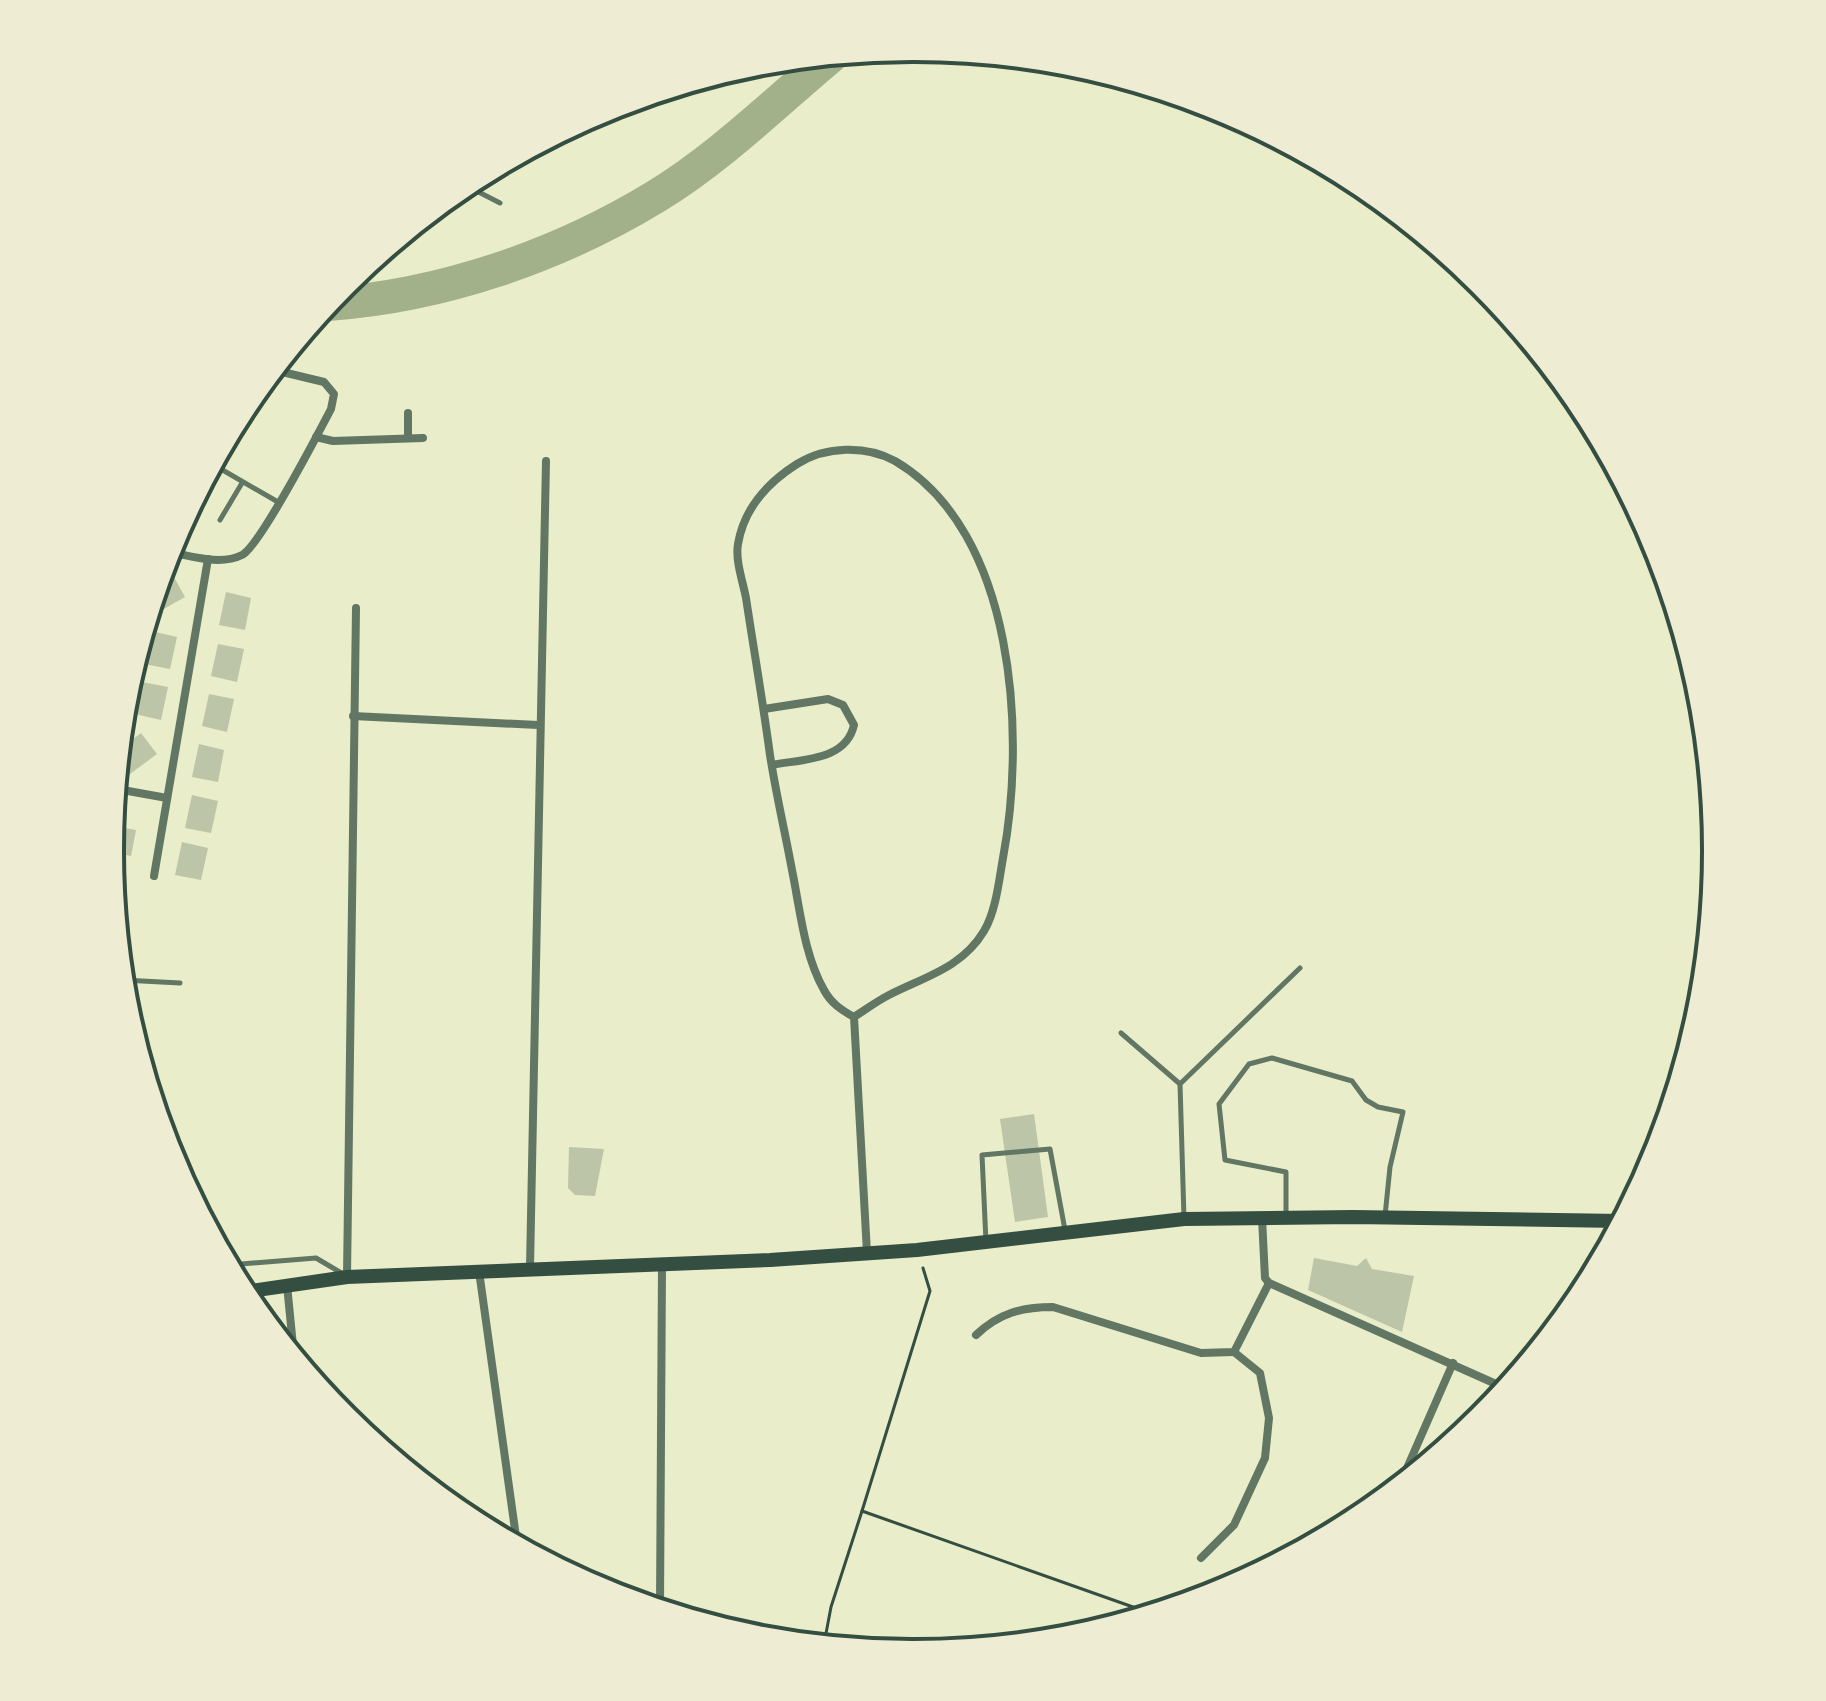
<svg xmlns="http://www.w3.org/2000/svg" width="1826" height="1701" viewBox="0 0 1826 1701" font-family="'Exo 2',sans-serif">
<rect width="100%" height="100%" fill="#e9edc9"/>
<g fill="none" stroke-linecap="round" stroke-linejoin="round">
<!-- river -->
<path stroke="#a3b18a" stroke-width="34" d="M328 304C442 296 558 256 655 197 718 159 775 103 831 56"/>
</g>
<!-- building -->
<g fill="#bcc5a7">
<path d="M169 568 185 597 162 610 155 597 163 572Z"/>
<path d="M226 592 251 598 245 630 219 625Z"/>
<path d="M151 631 177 637 170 669 144 664Z"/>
<path d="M218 644 244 649 237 682 211 676Z"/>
<path d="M142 682 168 687 161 720 135 714Z"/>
<path d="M209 694 234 699 227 732 202 726Z"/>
<path d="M141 733 157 754 130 774 119 759 121 748Z"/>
<path d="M199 744 224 750 218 782 192 777Z"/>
<path d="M192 795 218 801 211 833 185 828Z"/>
<path d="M113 826 136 830 131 856 111 852Z"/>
<path d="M182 842 208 848 201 880 175 875Z"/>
<path d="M1034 1114 1048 1217 1015 1222 1000 1119Z"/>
<path d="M569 1147 604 1149 595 1196 575 1195 568 1188Z"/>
<path d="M1314 1258 1357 1266 1366 1258 1372 1269 1414 1276 1402 1332 1308 1290Z"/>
</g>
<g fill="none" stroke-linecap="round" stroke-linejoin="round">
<!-- path -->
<g stroke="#344e41" stroke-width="3">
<path d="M923 1268 930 1291 862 1511 1150 1613"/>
<path d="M824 1644 831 1607 862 1511"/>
</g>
<!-- service -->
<g stroke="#617663" stroke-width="5">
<path d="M465 185 500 203"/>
<path d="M214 465 278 502"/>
<path d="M220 520 242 483"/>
<path d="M123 980 180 983"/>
<path d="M1121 1033 1180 1084"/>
<path d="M1286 1214V1172L1225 1160 1219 1104 1249 1064 1272 1058 1352 1081 1366 1100 1378 1107 1403 1112 1390 1167 1385 1216"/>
<path d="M1184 1218 1180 1084 1300 968"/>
<path d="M986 1242 982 1155 1050 1149 1065 1230"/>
<path d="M229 1265 316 1258 343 1274"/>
</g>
<!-- minor -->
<g stroke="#617663" stroke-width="8">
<path d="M408 413V438"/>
<path d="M316 437 333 441 423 438"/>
<path d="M169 552C192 556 220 566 242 555 259 547 319 432 331 409L334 394 324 382 274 370"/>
<path d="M764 709 828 699 843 705 854 725C846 761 802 759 772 765"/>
<path d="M353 716 538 725"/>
<path d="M117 789 167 798"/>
<path d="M154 876 208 559"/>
<path d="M854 1017C865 1010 877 1001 889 995 924 977 962 968 984 931 996 911 999 880 1003 858 1026 736 1016 532 895 461 866 445 826 446 797 464 767 483 744 508 738 544 735 560 743 582 746 598 754 651 763 703 770 755 776 794 785 832 792 870 800 909 804 955 824 990 831 1003 841 1010 854 1017L867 1253"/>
<path d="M1262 1218 1265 1278 1269 1283 1505 1388"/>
<path d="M530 1267 546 461"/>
<path d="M479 1271 517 1544"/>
<path d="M347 1277 356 608"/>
<path d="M287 1285 294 1356"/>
<path d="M976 1335C999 1313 1022 1307 1053 1307L1201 1353 1234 1352 1269 1283"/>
<path d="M1400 1484 1453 1363"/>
<path d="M1201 1558 1234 1525 1265 1458 1269 1418 1260 1373 1234 1352"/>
<path d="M660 1608 662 1264"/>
</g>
<!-- primary -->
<path stroke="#344e41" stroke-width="14" d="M244 1292 347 1277 770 1260 917 1250 1184 1219 1353 1217 1621 1221"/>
</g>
<!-- crop -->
<path d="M0 0H1826V1701H0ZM912 62H914A788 788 0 0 1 1702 850V851A788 788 0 0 1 914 1639H912A788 788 0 0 1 124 851V850A788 788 0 0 1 912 62Z" fill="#eeecd3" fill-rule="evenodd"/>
<path fill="none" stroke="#344e41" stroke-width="4" d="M912 62H914A788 788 0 0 1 1702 850V851A788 788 0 0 1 914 1639H912A788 788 0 0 1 124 851V850A788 788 0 0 1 912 62Z"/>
</svg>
